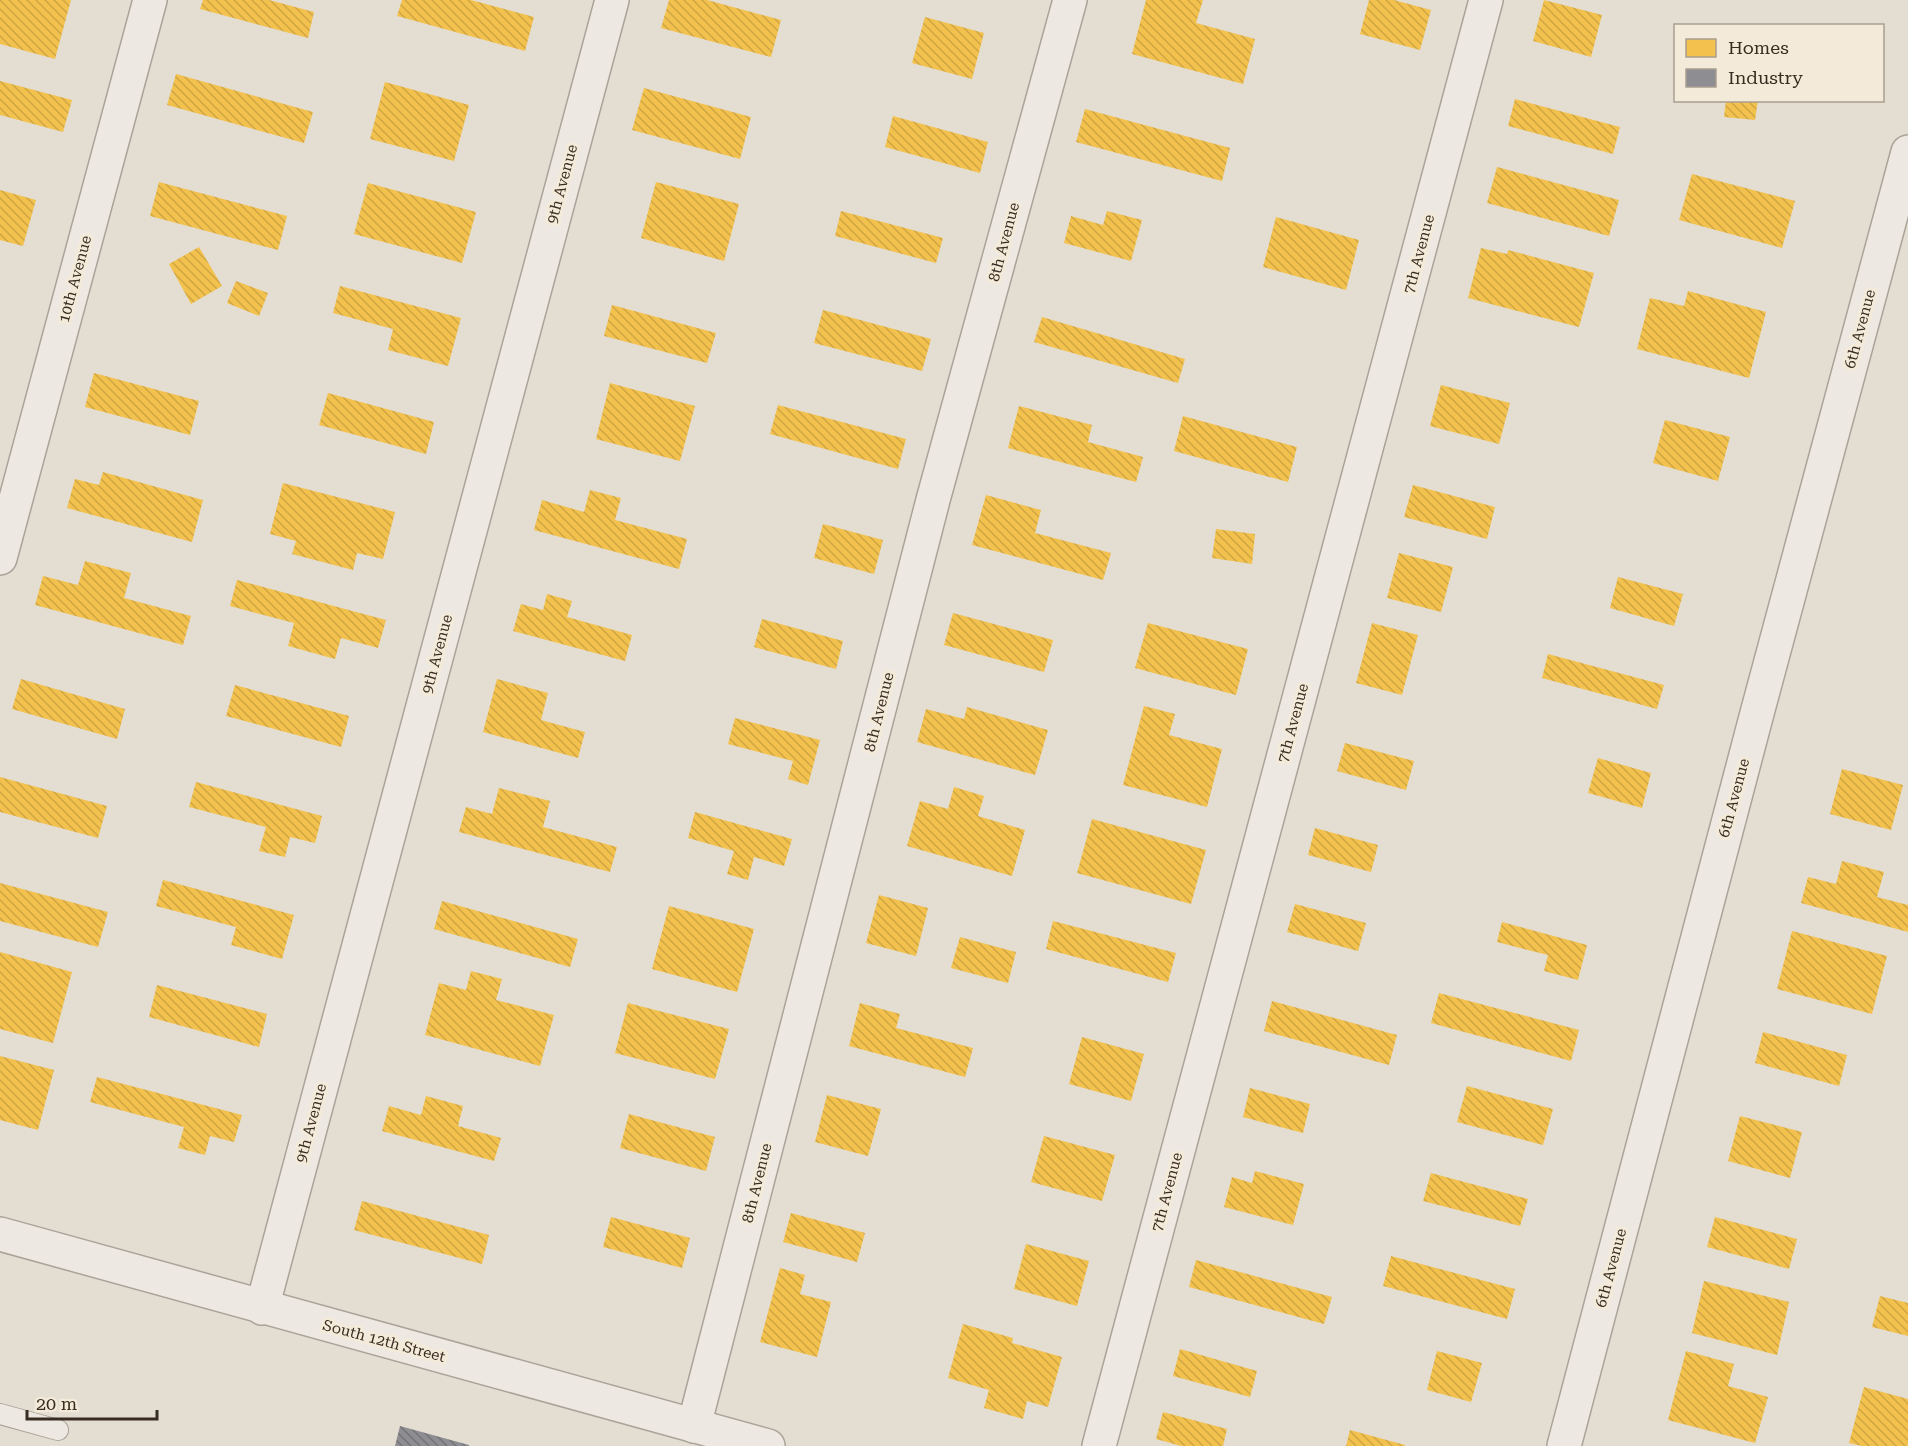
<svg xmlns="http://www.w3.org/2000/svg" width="1908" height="1446" viewBox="0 0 1908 1446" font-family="'Roboto Serif',serif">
<defs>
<pattern id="homes-back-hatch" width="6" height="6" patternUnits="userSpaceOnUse" patternTransform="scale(1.5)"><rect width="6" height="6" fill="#f2c14e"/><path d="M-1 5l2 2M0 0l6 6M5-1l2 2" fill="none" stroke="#d0a644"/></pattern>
<pattern id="industry-back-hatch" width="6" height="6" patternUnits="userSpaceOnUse" patternTransform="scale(1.5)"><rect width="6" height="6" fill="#8d8d92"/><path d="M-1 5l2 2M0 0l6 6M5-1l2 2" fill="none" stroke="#747377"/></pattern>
</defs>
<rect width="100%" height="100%" fill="#e4ded2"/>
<!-- homes -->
<g fill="url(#homes-back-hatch)">
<path d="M0 0H71L55 59 0 44Z"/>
<path d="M203 0H269L314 12 308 38 200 9Z"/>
<path d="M402 0H471L534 17 525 51 397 16Z"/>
<path d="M669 0H707L781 20 771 57 661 28Z"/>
<path d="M1146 0H1203L1196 23 1255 39 1243 84 1132 54Z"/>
<path d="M1369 0H1394L1431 10 1420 50 1360 34Z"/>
<path d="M1544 0 1602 15 1591 57 1533 41Z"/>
<path d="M925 17 984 33 972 79 912 63Z"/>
<path d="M176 74 313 112 304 143 167 105Z"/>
<path d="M0 81 72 100 63 132 0 115Z"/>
<path d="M385 82 469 105 454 161 370 139Z"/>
<path d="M644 88 751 117 740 159 632 130Z"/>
<path d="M1515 99 1620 127 1613 154 1508 126Z"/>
<path d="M1726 100H1758L1755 120 1724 117Z"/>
<path d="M1085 109 1230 148 1222 181 1076 142Z"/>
<path d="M893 116 988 142 980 173 885 147Z"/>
<path d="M1497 167 1619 200 1609 236 1487 203Z"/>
<path d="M1692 174 1795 201 1782 248 1679 220Z"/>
<path d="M159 182 287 216 278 250 150 216Z"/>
<path d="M656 182 739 204 724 261 641 238Z"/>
<path d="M368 183 476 212 462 263 354 234Z"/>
<path d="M0 190 36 200 23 246 0 240Z"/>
<path d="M841 211 943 238 936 263 835 236Z"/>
<path d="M1107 211 1142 220 1131 261 1064 243 1071 216 1103 225Z"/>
<path d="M1276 217 1359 240 1346 290 1263 267Z"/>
<path d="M199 247 222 286 191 304 169 264Z"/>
<path d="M1481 248 1507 254 1508 250 1594 273 1579 327 1468 298Z"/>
<path d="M236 281 268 293 259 316 227 303Z"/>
<path d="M340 286 461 318 448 366 388 350 393 329 333 313Z"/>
<path d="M1688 291 1766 312 1749 378 1637 349 1650 298 1684 306Z"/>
<path d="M612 305 716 333 707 363 604 336Z"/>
<path d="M823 310 931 339 922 371 814 343Z"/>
<path d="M1042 317 1185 359 1178 383 1034 342Z"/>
<path d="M94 373 199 401 190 435 85 407Z"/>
<path d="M610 383 695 406 680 461 596 439Z"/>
<path d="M1441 385 1510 403 1499 444 1430 426Z"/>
<path d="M328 393 434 422 426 454 319 425Z"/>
<path d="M778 405 906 439 898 469 770 434Z"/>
<path d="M1019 406 1092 425 1088 442 1143 457 1136 482 1008 448Z"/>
<path d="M1183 416 1297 447 1288 482 1174 451Z"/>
<path d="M1665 420 1730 437 1718 481 1653 463Z"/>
<path d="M103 472 203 500 192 542 67 508 75 479 99 485Z"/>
<path d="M283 483 395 512 383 559 357 553 353 570 292 554 296 541 270 534Z"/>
<path d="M1413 485 1495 507 1487 539 1404 517Z"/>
<path d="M590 490 621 498 615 520 687 539 679 569 534 530 542 500 584 512Z"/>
<path d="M986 495 1041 510 1035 533 1111 553 1103 580 972 545Z"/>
<path d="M823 524 883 540 874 574 814 558Z"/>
<path d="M1216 529 1255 534 1252 564 1212 558Z"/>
<path d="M1399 553 1453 567 1441 612 1387 598Z"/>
<path d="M85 561 131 573 124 598 191 616 183 645 35 605 43 576 78 585Z"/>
<path d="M1618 577 1683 594 1674 626 1610 608Z"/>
<path d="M237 580 386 620 378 648 341 638 335 659 288 646 294 623 230 606Z"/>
<path d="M547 594 572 601 567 617 632 635 625 661 513 631 521 604 543 610Z"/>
<path d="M953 613 1053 640 1044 672 944 645Z"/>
<path d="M762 619 843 641 836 669 754 647Z"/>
<path d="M1148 623 1248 649 1236 695 1135 668Z"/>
<path d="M1372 623 1418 635 1402 695 1356 683Z"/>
<path d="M1548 654 1664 685 1657 709 1542 678Z"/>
<path d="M21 679 125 709 117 739 12 709Z"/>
<path d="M497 679 548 693 541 720 585 732 578 758 483 732Z"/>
<path d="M235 685 349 716 341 747 226 716Z"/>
<path d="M1144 706 1175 714 1169 735 1222 749 1207 807 1123 785Z"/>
<path d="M967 707 1048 730 1035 775 917 742 926 709 964 719Z"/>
<path d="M735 718 820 740 808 785 788 779 793 761 728 744Z"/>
<path d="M1345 743 1414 761 1406 790 1337 771Z"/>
<path d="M1598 758 1651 773 1642 808 1588 793Z"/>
<path d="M1842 769 1903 785 1891 830 1830 814Z"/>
<path d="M0 777 107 806 98 838 0 812Z"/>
<path d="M196 782 322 816 315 843 290 837 285 857 259 851 266 827 189 807Z"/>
<path d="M954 787 984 796 978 816 1025 830 1012 876 907 846 920 801 948 809Z"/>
<path d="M499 788 550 801 543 827 617 847 610 872 459 832 466 807 492 814Z"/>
<path d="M695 812 792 839 784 866 754 857 748 880 727 874 734 851 688 838Z"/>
<path d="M1092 819 1206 850 1191 904 1077 873Z"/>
<path d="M1315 828 1378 845 1371 872 1308 855Z"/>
<path d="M1842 861 1884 872 1877 897 1908 905V932L1801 903 1808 877 1836 884Z"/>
<path d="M163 880 294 915 282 959 231 945 236 927 156 906Z"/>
<path d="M0 883 108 912 98 947 0 921Z"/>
<path d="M879 895 928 908 916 956 866 943Z"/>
<path d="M442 901 578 939 570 967 434 929Z"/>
<path d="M1295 904 1366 923 1358 951 1287 932Z"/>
<path d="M669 906 754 929 737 992 652 969Z"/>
<path d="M1053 921 1176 953 1168 982 1046 949Z"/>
<path d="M1502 922 1587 945 1578 980 1544 971 1548 955 1497 942Z"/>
<path d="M1792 931 1887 956 1872 1014 1777 989Z"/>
<path d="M960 937 1016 952 1008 983 951 968Z"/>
<path d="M0 952 72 972 53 1043 0 1029Z"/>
<path d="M471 971 502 979 496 1000 554 1015 540 1066 425 1035 439 983 466 990Z"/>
<path d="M157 985 267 1014 259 1047 149 1017Z"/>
<path d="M1439 993 1579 1030 1571 1061 1431 1023Z"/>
<path d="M1272 1001 1397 1035 1389 1065 1264 1031Z"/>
<path d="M628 1003 729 1029 715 1079 615 1053Z"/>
<path d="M860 1003 900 1014 896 1028 973 1048 965 1077 849 1046Z"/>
<path d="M1763 1032 1847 1055 1839 1086 1755 1063Z"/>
<path d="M1082 1037 1144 1054 1131 1101 1069 1084Z"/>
<path d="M0 1056 54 1070 38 1130 0 1120Z"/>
<path d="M97 1077 242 1115 234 1142 210 1136 205 1155 178 1148 184 1127 90 1102Z"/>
<path d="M1467 1086 1553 1109 1543 1145 1457 1122Z"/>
<path d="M1250 1088 1310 1104 1303 1133 1243 1117Z"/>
<path d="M827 1095 881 1109 868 1156 815 1142Z"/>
<path d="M426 1096 463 1106 458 1126 501 1138 494 1161 382 1131 389 1106 421 1115Z"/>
<path d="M629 1114 715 1137 706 1171 620 1148Z"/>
<path d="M1740 1116 1802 1132 1790 1178 1728 1161Z"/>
<path d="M1044 1136 1115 1155 1102 1201 1031 1182Z"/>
<path d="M1255 1171 1304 1184 1293 1225 1224 1207 1232 1177 1252 1183Z"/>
<path d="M1431 1173 1528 1199 1520 1226 1423 1201Z"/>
<path d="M362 1201 489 1235 482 1264 354 1230Z"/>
<path d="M791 1213 865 1233 857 1262 783 1242Z"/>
<path d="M611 1217 690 1238 682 1268 603 1247Z"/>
<path d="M1715 1217 1797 1239 1789 1269 1707 1247Z"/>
<path d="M1026 1244 1089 1261 1077 1306 1014 1289Z"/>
<path d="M1391 1256 1515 1289 1507 1319 1383 1286Z"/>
<path d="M1196 1260 1332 1297 1324 1324 1189 1287Z"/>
<path d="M780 1268 805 1275 800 1294 831 1302 817 1357 760 1342Z"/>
<path d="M1704 1281 1789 1302 1777 1355 1692 1333Z"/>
<path d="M1880 1296 1908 1303V1336L1872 1327Z"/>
<path d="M963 1324 1013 1338 1012 1343 1062 1357 1048 1407 1027 1401 1023 1419 984 1408 989 1390 948 1378Z"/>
<path d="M1180 1349 1257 1371 1250 1397 1173 1376Z"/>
<path d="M1437 1351 1482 1363 1471 1402 1427 1390Z"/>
<path d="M1686 1351 1734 1364 1728 1386 1768 1397 1755 1443 1668 1420Z"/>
<path d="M1864 1387 1908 1399V1446H1862L1849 1443Z"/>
<path d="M1163 1412 1227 1429 1223 1446H1181L1156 1439Z"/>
<path d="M1350 1430 1405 1445V1446H1346Z"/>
</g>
<!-- industry -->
<path fill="url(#industry-back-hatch)" d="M400 1426 469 1445V1446H395Z"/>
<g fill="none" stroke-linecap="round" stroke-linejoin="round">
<!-- service casing -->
<g stroke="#aaa39a" stroke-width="22">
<path id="service" d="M0 1414 58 1430"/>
</g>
<!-- minor casing -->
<g stroke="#aaa39a" stroke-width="36">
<g id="minor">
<path d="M0 558 150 0"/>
<path d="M262 1308 612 0"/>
<path d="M694 1426 933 500 1070 0"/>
<path d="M1099 1446 1486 0"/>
<path d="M1564 1446 1756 717 1908 152"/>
</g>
</g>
<!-- tertiary casing -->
<g stroke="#aaa39a" stroke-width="36">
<path id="tertiary" d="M0 1234 768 1446"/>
</g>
<!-- service -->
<use href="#service" stroke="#ede9e2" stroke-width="20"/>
<!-- minor -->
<use href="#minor" stroke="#ede9e2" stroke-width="33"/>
<!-- tertiary -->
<use href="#tertiary" stroke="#ede9e2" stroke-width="33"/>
</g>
<g text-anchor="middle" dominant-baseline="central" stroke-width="6" stroke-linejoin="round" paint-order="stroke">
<!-- street labels -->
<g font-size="15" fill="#392c22" stroke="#f4ead9">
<text transform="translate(562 184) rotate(-75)">9th Avenue</text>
<text transform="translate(1004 242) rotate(-75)">8th Avenue</text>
<text transform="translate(1419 254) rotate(-75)">7th Avenue</text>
<text transform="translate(75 279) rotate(-75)">10th Avenue</text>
<text transform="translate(1860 329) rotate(-75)">6th Avenue</text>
<text transform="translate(437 654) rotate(-75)">9th Avenue</text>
<text transform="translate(879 712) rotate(-76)">8th Avenue</text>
<text transform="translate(1293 723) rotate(-75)">7th Avenue</text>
<text transform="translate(1734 798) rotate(-75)">6th Avenue</text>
<text transform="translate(311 1123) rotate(-75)">9th Avenue</text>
<text transform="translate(757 1183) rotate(-76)">8th Avenue</text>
<text transform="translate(1167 1192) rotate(-75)">7th Avenue</text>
<text transform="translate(1611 1268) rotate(-75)">6th Avenue</text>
<text transform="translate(384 1341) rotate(15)">South 12th Street</text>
</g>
</g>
<!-- legend -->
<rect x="1674" y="24" width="210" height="78" fill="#f4ead9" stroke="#a99e90" stroke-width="1.5"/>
<rect x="1686" y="39" width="30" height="18" fill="#f2c14e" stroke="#a99e90" stroke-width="1.5"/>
<text x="1728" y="54" font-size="18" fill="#392c22">Homes</text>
<rect x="1686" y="69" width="30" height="18" fill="#8d8d92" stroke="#a99e90" stroke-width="1.5"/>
<text x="1728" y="84" font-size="18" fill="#392c22">Industry</text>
<!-- scale -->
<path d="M27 1410v9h130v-9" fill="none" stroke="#392c22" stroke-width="3"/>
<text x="36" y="1410" font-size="18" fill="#392c22" stroke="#f4ead9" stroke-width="4.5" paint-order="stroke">20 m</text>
</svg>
